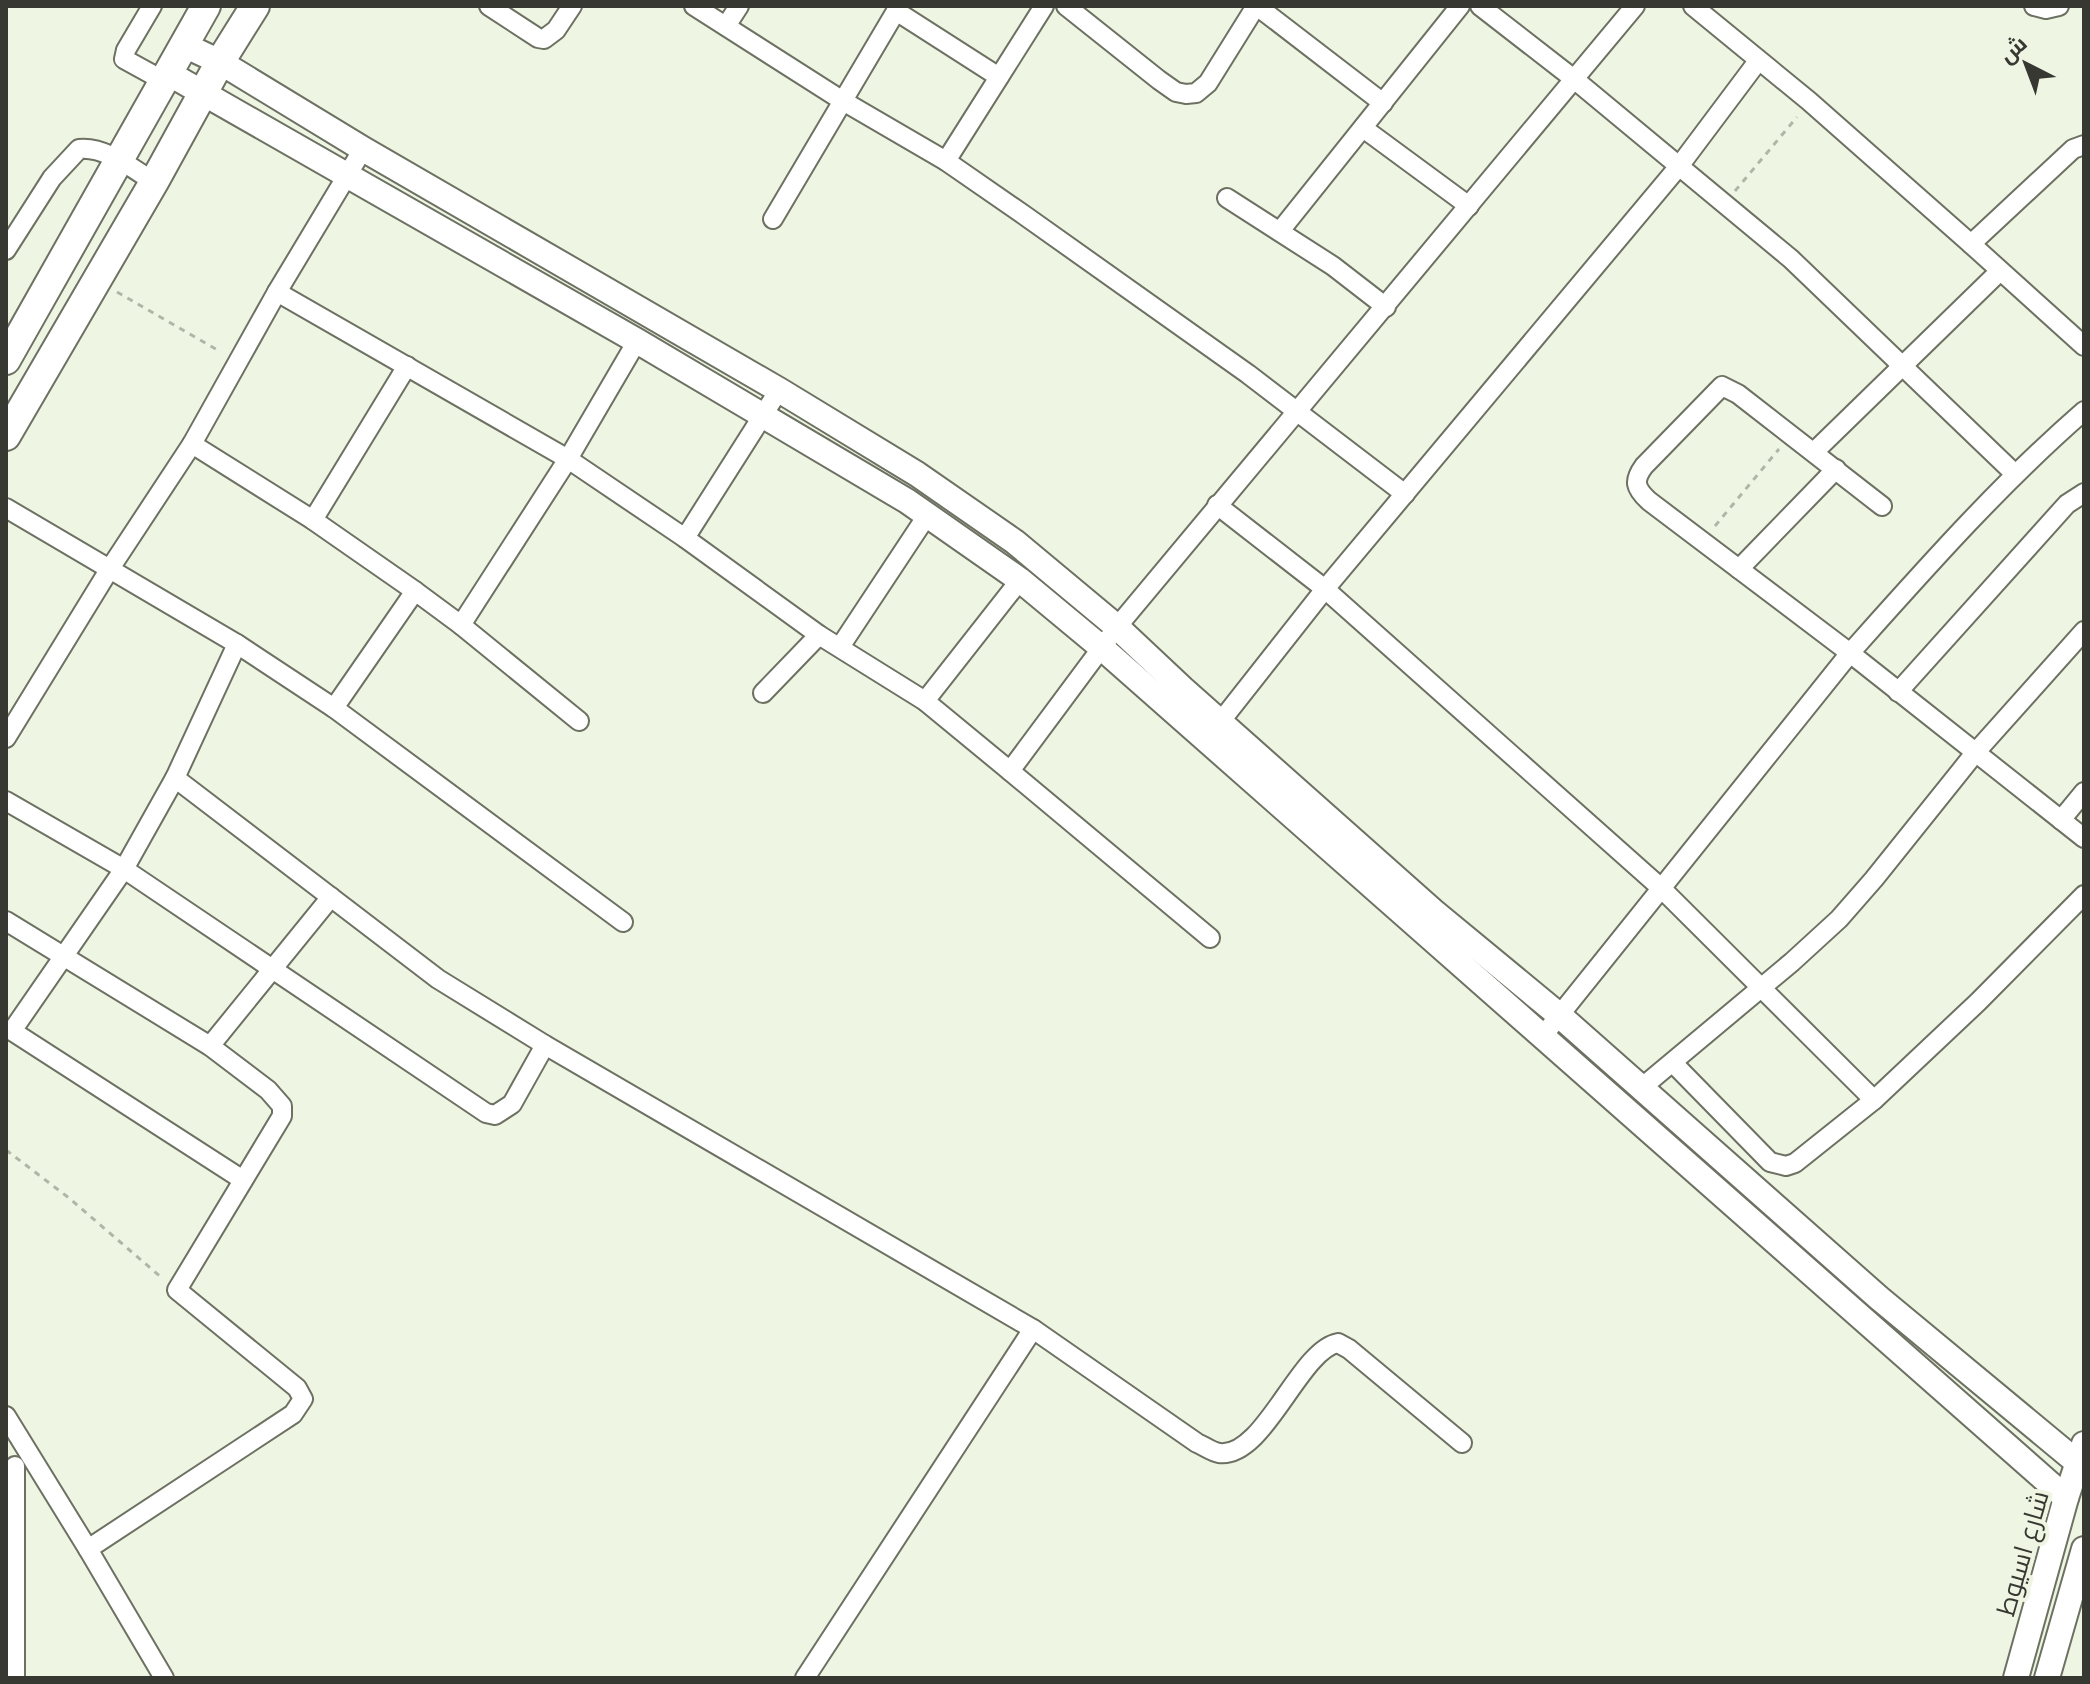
<svg xmlns="http://www.w3.org/2000/svg" width="2090" height="1684" viewBox="0 0 2090 1684" font-family="Quicksand,Cairo,sans-serif">
<rect width="100%" height="100%" fill="#eff5e3"/>
<g fill="none" stroke-linecap="round" stroke-linejoin="round">
<!-- minor casing -->
<g stroke="#6c7162" stroke-width="22">
<g id="minor">
<path d="M152 6 126 50 124 59 164 81"/>
<path d="M489 6 538 38 544 39 556 30 572 6"/>
<path d="M694 6 843 101 946 161 1024 215 1248 374 1405 494"/>
<path d="M1066 6 1159 80 1176 92 1186 94 1196 93 1208 83 1256 6"/>
<path d="M1257 6 1383 103"/>
<path d="M1480 6 1574 79 1791 259 2015 474"/>
<path d="M1693 6 1809 101 1971 244 2073 149 2084 145"/>
<path d="M2034 6 2046 9 2059 6"/>
<path d="M896 11 999 77"/>
<path d="M726 26 739 6"/>
<path d="M1363 128 1469 206"/>
<path d="M946 161 1044 6"/>
<path d="M1227 198 1333 266 1386 307"/>
<path d="M773 219 899 6"/>
<path d="M1280 231 1460 6"/>
<path d="M1971 244 2084 346"/>
<path d="M6 250 52 178 79 149C105 146 133 169 154 182"/>
<path d="M277 292 568 459 685 538 819 635 925 701 1010 771 1117 627 1635 6"/>
<path d="M192 444 313 520 407 366"/>
<path d="M1814 452 2000 271"/>
<path d="M1217 505 1325 589 1661 888 1874 1100 1978 1002 2084 895"/>
<path d="M1882 506 1738 394 1722 386 1644 466C1633 481 1635 488 1649 501L1850 653C1925 569 1999 485 2084 411"/>
<path d="M6 508 237 644 334 708 623 922"/>
<path d="M313 520 415 591"/>
<path d="M685 538 779 390"/>
<path d="M1739 569 1836 469"/>
<path d="M461 625 579 721"/>
<path d="M237 644 175 778 124 869 12 1031 243 1180"/>
<path d="M840 647 928 514"/>
<path d="M1898 692 2067 504 2084 493"/>
<path d="M763 693 819 635"/>
<path d="M925 701 1020 580"/>
<path d="M334 708 415 591 461 625 568 459 637 341"/>
<path d="M1221 721 1325 589 1680 165 1758 61"/>
<path d="M6 738 109 570 192 444 277 292 363 149"/>
<path d="M1010 771 1210 938"/>
<path d="M175 778 438 979 545 1045 1033 1329 805 1678"/>
<path d="M6 801 124 869 486 1113 495 1115 512 1104 545 1045"/>
<path d="M2061 820 2084 792"/>
<path d="M6 921 210 1046 268 1090 282 1106V1116L177 1290 297 1388 303 1399 293 1414 88 1549"/>
<path d="M1542 1037 1850 653 2084 838"/>
<path d="M210 1046 331 897"/>
<path d="M1673 1063 1770 1162 1786 1166 1795 1163 1874 1100"/>
<path d="M1640 1089 1792 962 1839 919 1874 879 1975 753 2084 631"/>
<path d="M1033 1329 1197 1443C1204 1446 1212 1452 1219 1453 1264 1459 1299 1350 1338 1343L1349 1349 1462 1443"/>
<path d="M6 1416 88 1549 164 1678"/>
<path d="M15 1466V1678"/>
</g>
</g>
<!-- secondary casing -->
<g stroke="#6c7162" stroke-width="28">
<g id="secondary">
<path d="M184 45 220 62 363 149 779 390 917 474 1015 542 1117 627 1183 689 1433 911 1559 1015 1879 1298 2078 1463"/>
<path d="M168 73 637 341 907 501 1020 580 1102 648 2066 1498"/>
<path d="M2016 1678 2066 1498 2084 1444"/>
<path d="M2047 1678 2084 1549"/>
</g>
</g>
<!-- trunk casing -->
<g stroke="#6c7162" stroke-width="32">
<g id="trunk">
<path d="M6 360 206 6"/>
<path d="M6 436 154 182 220 62 255 6"/>
</g>
</g>
<!-- path -->
<g stroke="#b1b5a7" stroke-width="3" stroke-dasharray="6 6" stroke-linecap="butt">
<path d="M1735 191 1797 117"/>
<path d="M117 292 221 352"/>
<path d="M1715 526 1779 449"/>
<path d="M6 1150 69 1198 162 1278"/>
</g>
<!-- minor -->
<use href="#minor" stroke="#fff" stroke-width="18"/>
<!-- secondary -->
<use href="#secondary" stroke="#fff" stroke-width="24"/>
<!-- trunk -->
<use href="#trunk" stroke="#fff" stroke-width="28"/>
</g>
<g text-anchor="middle" dominant-baseline="central" stroke-width="8" stroke-linejoin="round" paint-order="stroke">
<!-- street labels -->
<g font-size="26" fill="#363831" stroke="#eff5e3">
<text transform="translate(2022 1553) rotate(-74)">شارع اسيوط</text>
</g>
</g>
<!-- border -->
<rect width="2090" height="1684" fill="none" stroke="#363831" stroke-width="16"/>
<!-- north arrow -->
<g transform="translate(2026 64) rotate(318)" stroke="#eff5e3" stroke-width="6" paint-order="stroke">
<path d="M0-6L14 30L0 20L-14 30Z" fill="#363831"/>
<text y="-12" font-size="22" font-weight="bold" text-anchor="middle" fill="#363831">ش</text>
</g>
</svg>
